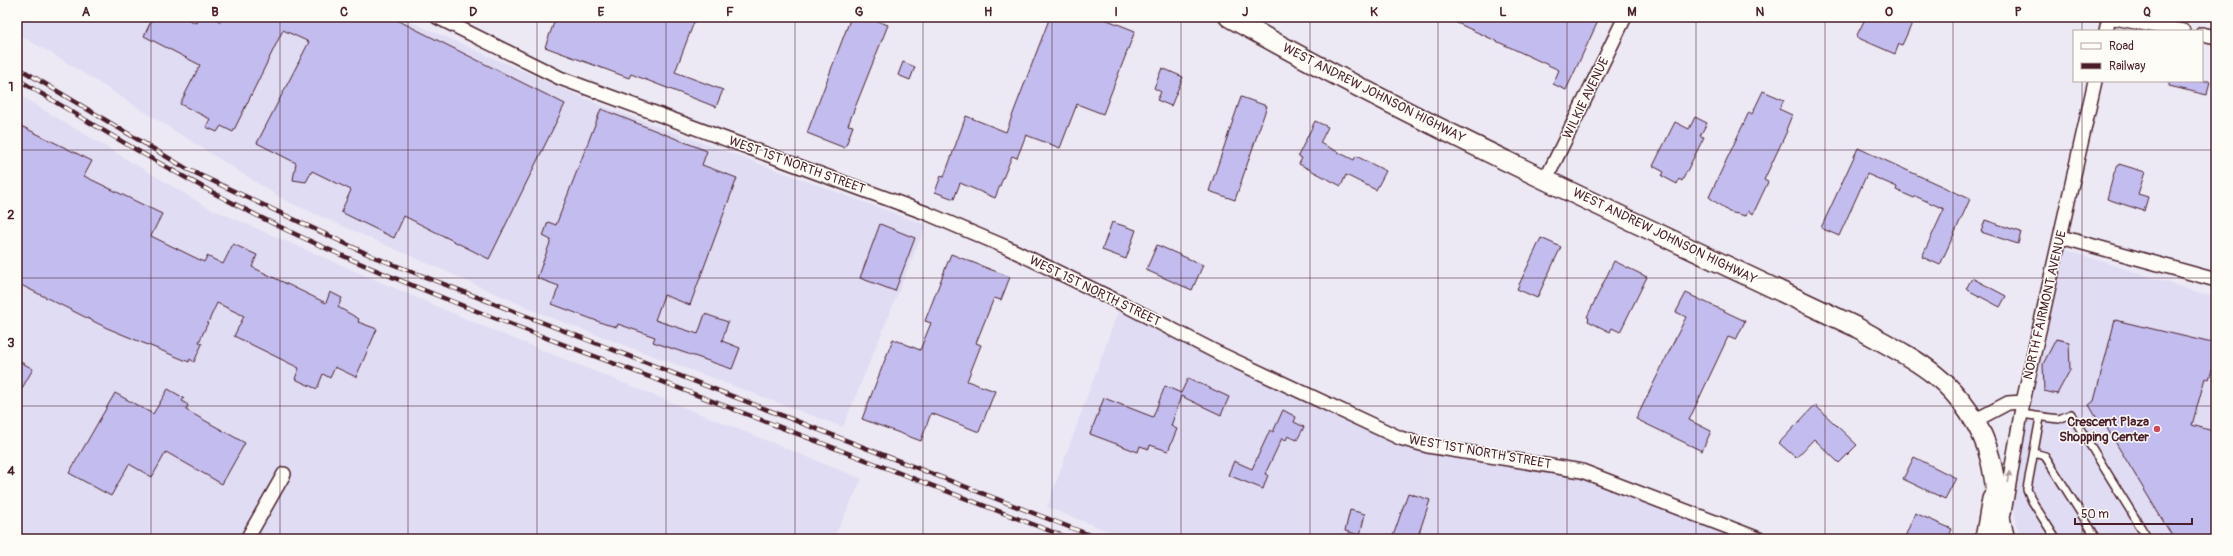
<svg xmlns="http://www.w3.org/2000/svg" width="2233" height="556" viewBox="0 0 2233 556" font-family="Pangolin,sans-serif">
<rect width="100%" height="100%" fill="#ece9f5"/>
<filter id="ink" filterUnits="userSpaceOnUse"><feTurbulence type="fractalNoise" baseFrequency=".025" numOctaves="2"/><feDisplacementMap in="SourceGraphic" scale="8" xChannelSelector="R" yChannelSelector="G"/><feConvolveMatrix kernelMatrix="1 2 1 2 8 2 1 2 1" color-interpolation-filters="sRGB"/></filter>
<g filter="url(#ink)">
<!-- built -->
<g fill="#e0dcf3">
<path d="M17 17H400L600 105 926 225 843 427 549 317 286 201 53 54 17 34Z"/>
<path d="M17 94 207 207 487 328 862 479 833 539H17Z"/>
<path d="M2066 250 2216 298V539H2020L2013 505 2020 437 2061 260Z"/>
<path d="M1121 303 1400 438 1572 469 1759 539H1128L1047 507Z"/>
</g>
<!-- building -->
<g fill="#c3bdef" stroke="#4a1f2b">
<path d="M153 17H183L196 23 199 17H212L221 22 224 17H391L565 104 489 259 404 216 394 238 341 212 351 190 312 171 306 182 293 180 296 163 257 143 309 42 283 30 233 132 221 126 217 132 206 127 210 119 180 104 200 65 144 36Z"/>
<path d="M556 17H696L675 72 723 90 716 107 631 74 629 78 545 47Z"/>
<path d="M851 17H866L888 25 848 125 853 126 845 148 807 133Z"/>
<path d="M1050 17H1100L1135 31 1103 114 1077 104 1060 148 1026 135 1017 158 1012 156 995 198 960 183 954 199 935 192 941 176 944 177 966 116 1006 132Z"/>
<path d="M1444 17H1600L1566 90 1553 84 1559 70Z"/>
<path d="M1866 17H1915L1902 45 1899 44 1895 54 1856 37Z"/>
<path d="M903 62 915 67 910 80 898 75Z"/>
<path d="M1162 68 1183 77 1171 106 1157 100 1161 92 1154 88Z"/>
<path d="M2169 81H2210L2207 95 2169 86Z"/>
<path d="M1763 91 1784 100 1779 109 1792 115 1786 130 1787 131 1764 180 1768 182 1753 214 1748 211 1746 216 1729 212 1709 197 1749 112 1752 114Z"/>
<path d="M1241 97 1267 106 1235 200 1209 191Z"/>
<path d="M601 109 707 151 702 165 737 178 690 305 664 295 655 320 698 334 705 314 728 322 722 341 740 348 732 369 653 342 655 337 618 324 617 327 605 324 552 304 559 286 537 278 551 240 543 236 548 222 556 225Z"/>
<path d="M1695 117 1707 123 1700 136 1704 137 1682 181 1679 179 1677 184 1662 176 1664 172 1653 166 1675 122 1689 129Z"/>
<path d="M1315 121 1328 127 1320 143 1354 160 1356 156 1386 171 1376 190 1346 175 1341 186 1299 164 1302 158 1298 156Z"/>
<path d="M17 124 92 161 84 176 162 214 151 236 204 262 207 256 223 264 233 244 257 255 252 267 326 303 330 292 342 298 338 307 359 319 358 322 377 329 356 377 335 367 330 378 323 374 317 389 295 379 299 368 234 336 244 316 217 303 199 342 202 344 194 362 190 359 189 362 107 328 17 283Z"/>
<path d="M1858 148 1970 199 1940 265 1922 257 1944 209 1915 196 1914 198 1896 190 1897 187 1867 174 1839 236 1821 228Z"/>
<path d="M2119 164 2145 172 2138 194 2148 197 2144 211 2107 199 2114 173Z"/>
<path d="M1985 220 2021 232 2018 244 1981 232Z"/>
<path d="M1112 222 1136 230 1126 259 1102 250Z"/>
<path d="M880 224 915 238 895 291 860 278Z"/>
<path d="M1541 238 1561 247 1537 298 1517 289Z"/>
<path d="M1157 245 1203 265 1192 290 1146 270Z"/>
<path d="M951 254 1010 277 1001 300 994 298 976 343 981 345 967 381 995 391 979 432 931 413 921 441 862 419 893 339 920 350 931 323 925 321Z"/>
<path d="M1614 261 1647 277 1620 332 1612 328 1610 332 1588 321 1589 318 1587 317Z"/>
<path d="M1972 278 2006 296 2000 307 1966 289Z"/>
<path d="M1686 293 1745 321 1736 340 1728 337 1689 420 1711 431 1702 451 1636 419 1686 317 1676 312Z"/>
<path d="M2115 320 2216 344 2214 370H2212L2209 379 2205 378 2192 425 2216 432 2213 442 2216 448V539H2174L2105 425 2102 427 2089 405 2094 401Z"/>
<path d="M2056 339 2069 342 2070 370 2057 394 2044 391 2043 364Z"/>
<path d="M17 360 33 369 17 397Z"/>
<path d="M1188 378 1229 397 1221 415 1181 396 1171 426 1177 429 1168 451 1150 445 1149 449 1140 446 1138 452 1090 434 1104 398 1153 417 1165 386 1181 393Z"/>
<path d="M168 389 184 398 182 401 188 405 186 410 245 443 222 484 166 452 152 477 129 464 111 496 69 473 115 393 153 414Z"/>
<path d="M1815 405 1857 445 1839 463 1814 439 1796 458 1779 443Z"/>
<path d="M1283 410 1296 417 1294 422 1304 427 1297 440 1288 436 1286 440 1282 438 1265 474 1268 475 1263 489 1228 475 1234 461 1252 469 1270 430 1273 432Z"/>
<path d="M1914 457 1956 478 1945 499 1903 479Z"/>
<path d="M1408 493 1430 500 1417 539H1392Z"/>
<path d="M1350 510 1365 514 1360 535 1345 531Z"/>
<path d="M1915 513 1952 529 1948 539H1904Z"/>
</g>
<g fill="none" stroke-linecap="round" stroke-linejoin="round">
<!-- lane casing -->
<g stroke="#4a1f2b" stroke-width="10">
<g id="lane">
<path d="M1251 29 1258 17"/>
<path d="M2021 414 2059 419 2071 414 2148 539"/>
<path d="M2040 418 2027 489 2032 501 2056 539"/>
<path d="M2034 453 2045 456 2097 539"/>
</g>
</g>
<!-- street casing -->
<g stroke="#4a1f2b" stroke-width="16">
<g id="street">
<path d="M437 17 560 78 926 213 1006 247 1121 303 1218 353 1400 438 1428 446 1582 471 1759 539"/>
<path d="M2109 17 2183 31"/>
<path d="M2106 31 2109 17"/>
<path d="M2202 34 2216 37"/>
<path d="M1546 179 1625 17"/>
<path d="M2061 237 2216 280"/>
<path d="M1974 421 2008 403 2023 402"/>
<path d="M2004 513 2023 402 2095 81"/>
<path d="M247 539 284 474"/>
</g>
</g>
<!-- secondary casing -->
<g stroke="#4a1f2b" stroke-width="22">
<g id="secondary">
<path d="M1229 17C1432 131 1646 227 1856 327 1882 342 1912 356 1935 375 1959 394 1983 427 1990 458 1997 484 1997 513 2005 539"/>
<path d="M1985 539 1992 499"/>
</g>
</g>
<!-- lane -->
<use href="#lane" stroke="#fdfcf7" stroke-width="7"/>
<!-- street -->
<use href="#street" stroke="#fdfcf7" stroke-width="13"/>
<!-- secondary -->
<use href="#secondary" stroke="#fdfcf7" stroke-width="19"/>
<!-- rail casing -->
<g stroke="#4a1f2b" stroke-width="4.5">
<g id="rail">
<path d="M17 67 187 169 374 257 1100 539"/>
<path d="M17 79C107 133 199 189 295 234 412 289 534 333 655 379 794 432 932 486 1071 539"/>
</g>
</g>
<!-- rail -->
<use href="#rail" stroke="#fdfcf7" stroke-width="3" stroke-dasharray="9" stroke-linecap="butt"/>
</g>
<!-- one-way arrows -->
<defs><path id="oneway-solid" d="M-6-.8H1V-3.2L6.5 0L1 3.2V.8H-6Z"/></defs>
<use fill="#ac999b" href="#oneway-solid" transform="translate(2009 477) rotate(-82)"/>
</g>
<!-- grid -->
<path fill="none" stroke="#4a1f2b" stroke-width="1" stroke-opacity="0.55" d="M151 17V539M280 17V539M408 17V539M537 17V539M666 17V539M795 17V539M923 17V539M1052 17V539M1181 17V539M1310 17V539M1438 17V539M1567 17V539M1696 17V539M1825 17V539M1953 17V539M2082 17V31M2082 81V539M17 150H2216M17 278H2216M17 406H2216"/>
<!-- markers -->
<circle fill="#d1495b" stroke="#fdfcf7" stroke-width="1.5" cx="2157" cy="429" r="4"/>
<g text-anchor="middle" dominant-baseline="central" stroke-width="3" stroke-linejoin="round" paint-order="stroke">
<!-- street labels -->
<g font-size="13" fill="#4a1f2b" stroke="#fdfcf7">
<text transform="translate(1374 93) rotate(27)">WEST ANDREW JOHNSON HIGHWAY</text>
<text transform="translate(1586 98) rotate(-64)">WILKIE AVENUE</text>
<text transform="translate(797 165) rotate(20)">WEST 1ST NORTH STREET</text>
<text transform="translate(1665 236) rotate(26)">WEST ANDREW JOHNSON HIGHWAY</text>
<text transform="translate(1095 291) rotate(26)">WEST 1ST NORTH STREET</text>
<text transform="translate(2045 305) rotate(-77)">NORTH FAIRMONT AVENUE</text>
<text transform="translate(1480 452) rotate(10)">WEST 1ST NORTH STREET</text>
</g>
<!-- poi labels -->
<g font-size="13" font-weight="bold" fill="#4a1f2b" stroke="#fdfcf7" text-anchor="end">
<text x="2149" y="422">Crescent Plaza<tspan x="2149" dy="15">Shopping Center</tspan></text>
</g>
</g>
<!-- margin -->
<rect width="2233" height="556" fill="none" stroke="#fdfcf7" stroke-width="44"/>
<!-- legend -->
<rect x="2073" y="30" width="130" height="52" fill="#fdfcf7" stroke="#b5a4a5"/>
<rect x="2081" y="43" width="20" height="6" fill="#fdfcf7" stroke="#b5a4a5"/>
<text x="2109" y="50" font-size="12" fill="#4a1f2b">Road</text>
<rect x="2081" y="63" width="20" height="6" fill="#4a1f2b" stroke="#b5a4a5"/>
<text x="2109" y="70" font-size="12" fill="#4a1f2b">Railway</text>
<!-- scale -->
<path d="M2075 518v6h117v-6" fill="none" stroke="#4a1f2b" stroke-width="2"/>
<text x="2081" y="518" font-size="12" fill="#4a1f2b" stroke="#fdfcf7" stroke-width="3" paint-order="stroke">50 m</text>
<rect x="22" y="22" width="2189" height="512" fill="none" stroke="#4a1f2b" stroke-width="1.5"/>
<g font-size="13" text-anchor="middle" font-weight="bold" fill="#4a1f2b">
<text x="86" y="16">A</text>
<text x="215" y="16">B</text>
<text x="344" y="16">C</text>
<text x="473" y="16">D</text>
<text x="601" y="16">E</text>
<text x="730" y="16">F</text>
<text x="859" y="16">G</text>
<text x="988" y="16">H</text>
<text x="1116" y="16">I</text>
<text x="1245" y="16">J</text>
<text x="1374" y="16">K</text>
<text x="1503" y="16">L</text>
<text x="1632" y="16">M</text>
<text x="1760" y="16">N</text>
<text x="1889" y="16">O</text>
<text x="2018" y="16">P</text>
<text x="2147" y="16">Q</text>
<text x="11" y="91">1</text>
<text x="11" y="219">2</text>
<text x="11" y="347">3</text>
<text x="11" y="475">4</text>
</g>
</svg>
